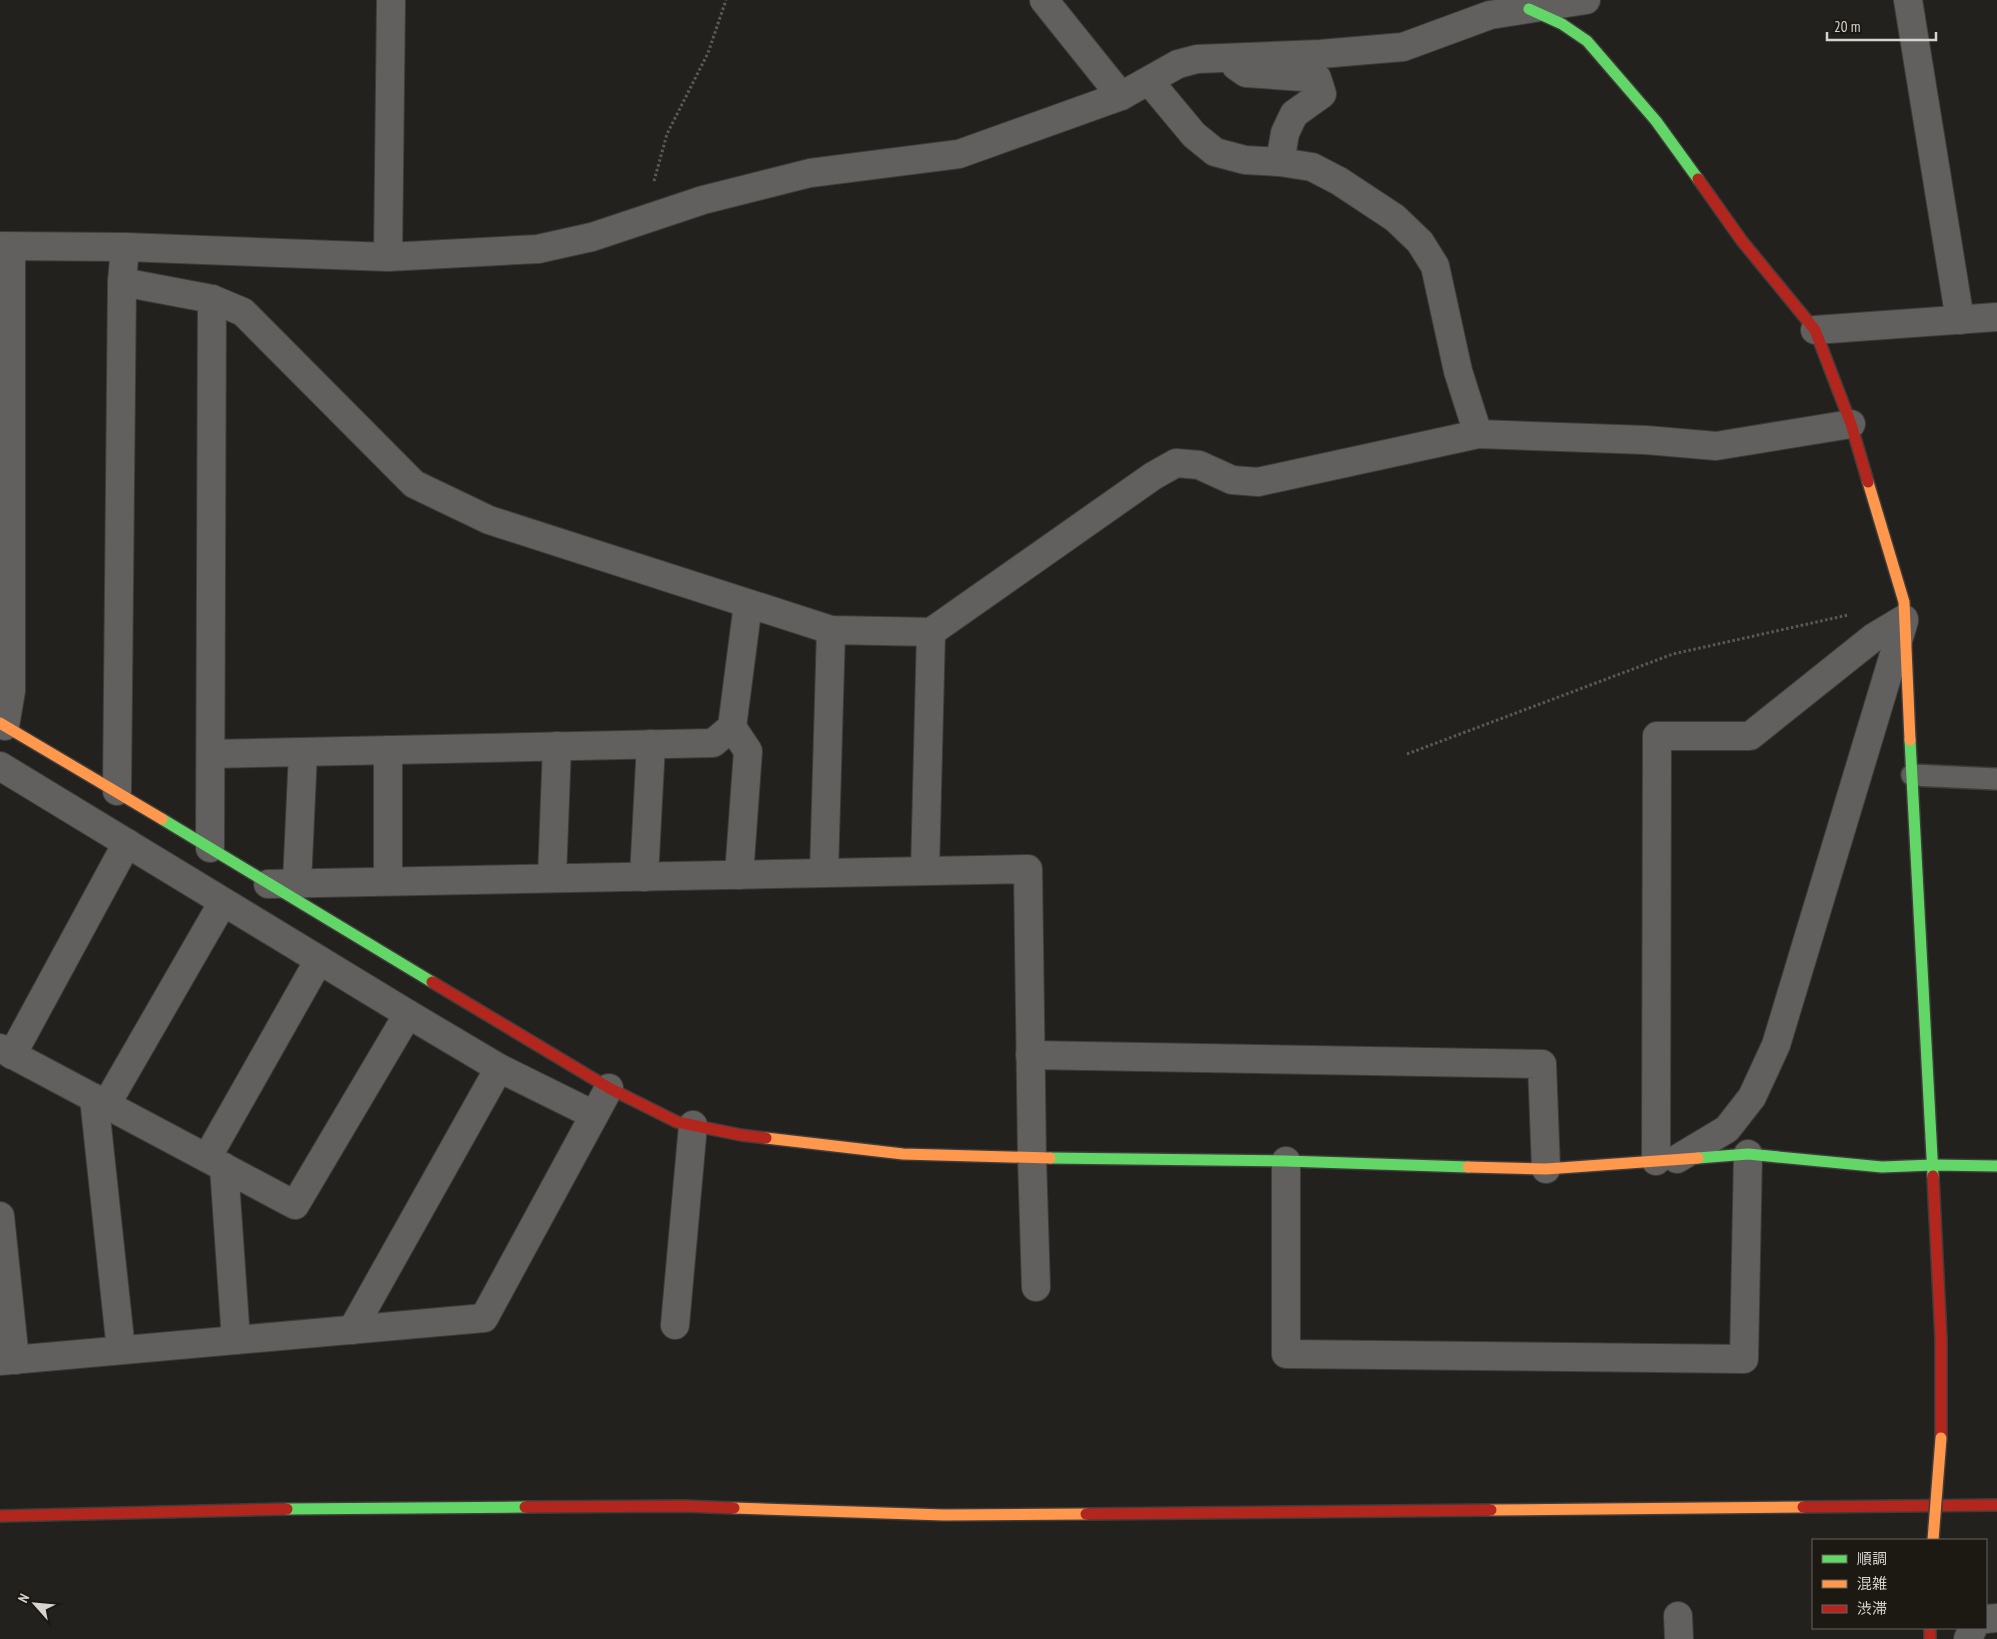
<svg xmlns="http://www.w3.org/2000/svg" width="1997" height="1639" viewBox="0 0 1997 1639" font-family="'PT Sans Narrow','Noto Sans JP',sans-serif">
<rect width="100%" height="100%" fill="#23211e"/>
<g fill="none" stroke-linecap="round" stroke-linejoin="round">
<!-- lane casing -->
<g stroke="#3f3d3b" stroke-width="24">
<path id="lane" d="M1912 775 1997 779"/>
</g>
<!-- street casing -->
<g stroke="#3f3d3b" stroke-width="30">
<g id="street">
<path d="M1044 0 1121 96"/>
<path d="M1908 0 1960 320"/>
<path d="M1236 66 1246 73 1317 78 1322 94 1294 114 1285 133 1280 162"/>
<path d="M1149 81 1194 135 1215 152 1245 160 1280 162 1312 167 1339 181 1395 218 1420 242 1435 266 1458 371 1478 434"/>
<path d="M0 246 125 247 388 257 538 249 592 237 703 200 810 173 959 154 1121 96 1178 64 1197 59 1320 54 1403 47 1490 15 1586 0"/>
<path d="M125 247 122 282 212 299 243 312 414 484 489 520 831 630 931 632 1153 476 1176 463 1199 465 1232 480 1258 482 1478 434 1646 440 1716 446 1851 424"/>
<path d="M388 257 391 0"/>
<path d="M1815 330 1997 317"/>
<path d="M5 726 11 691V247"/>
<path d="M732 727 748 751 739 875"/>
<path d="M211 754 713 743 732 727 748 604"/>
<path d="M0 766 408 1014 295 1205 0 1048"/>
<path d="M117 791 122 282"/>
<path d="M210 848 212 299"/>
<path d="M925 871 931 632"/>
<path d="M824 873 831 630"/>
<path d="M644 877 651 744"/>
<path d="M552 878 557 746"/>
<path d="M388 881V750"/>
<path d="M297 883 303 752"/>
<path d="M268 884 1028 869 1032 1158 1036 1287"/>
<path d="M408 1014 499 1068 594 1115"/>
<path d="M12 1055 127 843"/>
<path d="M1030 1055 1542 1064 1546 1169"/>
<path d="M94 1098 121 1350"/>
<path d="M106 1105 223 902"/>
<path d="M207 1158 319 960"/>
<path d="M1677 1159 1727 1129 1752 1097 1776 1045 1904 621"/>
<path d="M1286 1161V1354L1744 1359 1748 1154"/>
<path d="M1656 1161 1657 736H1750L1874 637 1904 619"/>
<path d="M224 1167 236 1340"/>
<path d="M0 1216 15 1360"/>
<path d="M675 1325 693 1125"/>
<path d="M352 1330 499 1068"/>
<path d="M0 1361 484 1318 609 1088"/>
<path d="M1678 1616 1679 1639"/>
<path d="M1986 1619 1997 1618"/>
<path d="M1968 1639 1973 1628"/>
</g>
</g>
<!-- fast casing -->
<g stroke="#3f3d3b" stroke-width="14">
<g id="fast">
<path d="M1529 9 1562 24 1587 41 1656 121 1698 179"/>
<path d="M1910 740 1933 1176"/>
<path d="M162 819 432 982"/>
<path d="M1050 1158 1286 1161 1468 1167"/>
<path d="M1698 1158 1748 1154 1882 1167 1933 1165 1997 1166"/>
<path d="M287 1509 525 1507"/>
</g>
</g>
<!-- slow casing -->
<g stroke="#3f3d3b" stroke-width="14">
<g id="slow">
<path d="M1868 482 1904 602 1910 740"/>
<path d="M0 723 162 819"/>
<path d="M766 1138 903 1154 1050 1158"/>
<path d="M1468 1167 1546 1169 1698 1158"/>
<path d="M734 1508 944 1515 1086 1514"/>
<path d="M1491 1510 1803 1507"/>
</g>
</g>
<!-- jam casing -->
<g stroke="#3f3d3b" stroke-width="14">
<g id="jam">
<path d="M1698 179 1742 241 1815 330 1851 424 1868 482"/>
<path d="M432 982 609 1088 677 1122 741 1135 766 1138"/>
<path d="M1933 1176 1941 1339V1438"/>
<path d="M525 1507 684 1506 734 1508"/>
<path d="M1803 1507 1997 1505"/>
<path d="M1086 1514 1491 1510"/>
<path d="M0 1516 287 1509"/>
<path d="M1930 1628V1639"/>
</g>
</g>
<!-- path -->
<g stroke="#5b5958" stroke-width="3" stroke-dasharray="2.5 2.5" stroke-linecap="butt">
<path d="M654 181 667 134 708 53 726 0"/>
<path d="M1407 754 1673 654 1848 615"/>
</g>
<!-- lane -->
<use href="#lane" stroke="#62605f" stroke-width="21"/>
<!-- street -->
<use href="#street" stroke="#62605f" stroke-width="28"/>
<!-- fast -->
<use href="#fast" stroke="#63d668" stroke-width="11"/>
<!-- slow -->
<use href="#slow" stroke="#ff974d" stroke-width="11"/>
<!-- jam -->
<use href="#jam" stroke="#b3261e" stroke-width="11"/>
<!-- slow-bridge casing -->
<g stroke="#3f3d3b" stroke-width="14" stroke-linecap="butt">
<path id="slow-bridge" d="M1933 1540 1941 1438"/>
</g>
<!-- slow-bridge -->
<use href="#slow-bridge" stroke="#ff974d" stroke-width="11"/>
</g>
<!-- legend -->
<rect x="1812" y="1539" width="175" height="90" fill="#1c1812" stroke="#67635e"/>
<rect x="1822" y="1555" width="25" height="8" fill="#63d668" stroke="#67635e"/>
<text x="1857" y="1564" font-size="15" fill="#d7d3cf">順調</text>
<rect x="1822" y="1580" width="25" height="8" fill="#ff974d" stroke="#67635e"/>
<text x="1857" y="1589" font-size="15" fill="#d7d3cf">混雑</text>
<rect x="1822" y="1605" width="25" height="8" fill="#b3261e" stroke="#67635e"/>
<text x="1857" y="1614" font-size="15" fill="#d7d3cf">渋滞</text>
<!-- north arrow -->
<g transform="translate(35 1604) rotate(297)" stroke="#1c1812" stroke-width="4" paint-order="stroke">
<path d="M0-4L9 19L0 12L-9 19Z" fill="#d7d3cf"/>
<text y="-8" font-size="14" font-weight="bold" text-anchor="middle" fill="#d7d3cf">N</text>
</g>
<!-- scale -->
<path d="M1827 32v8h109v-8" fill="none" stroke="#d7d3cf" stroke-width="2.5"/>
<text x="1834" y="32" font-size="15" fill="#d7d3cf" stroke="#1c1812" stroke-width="4" paint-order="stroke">20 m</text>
</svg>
